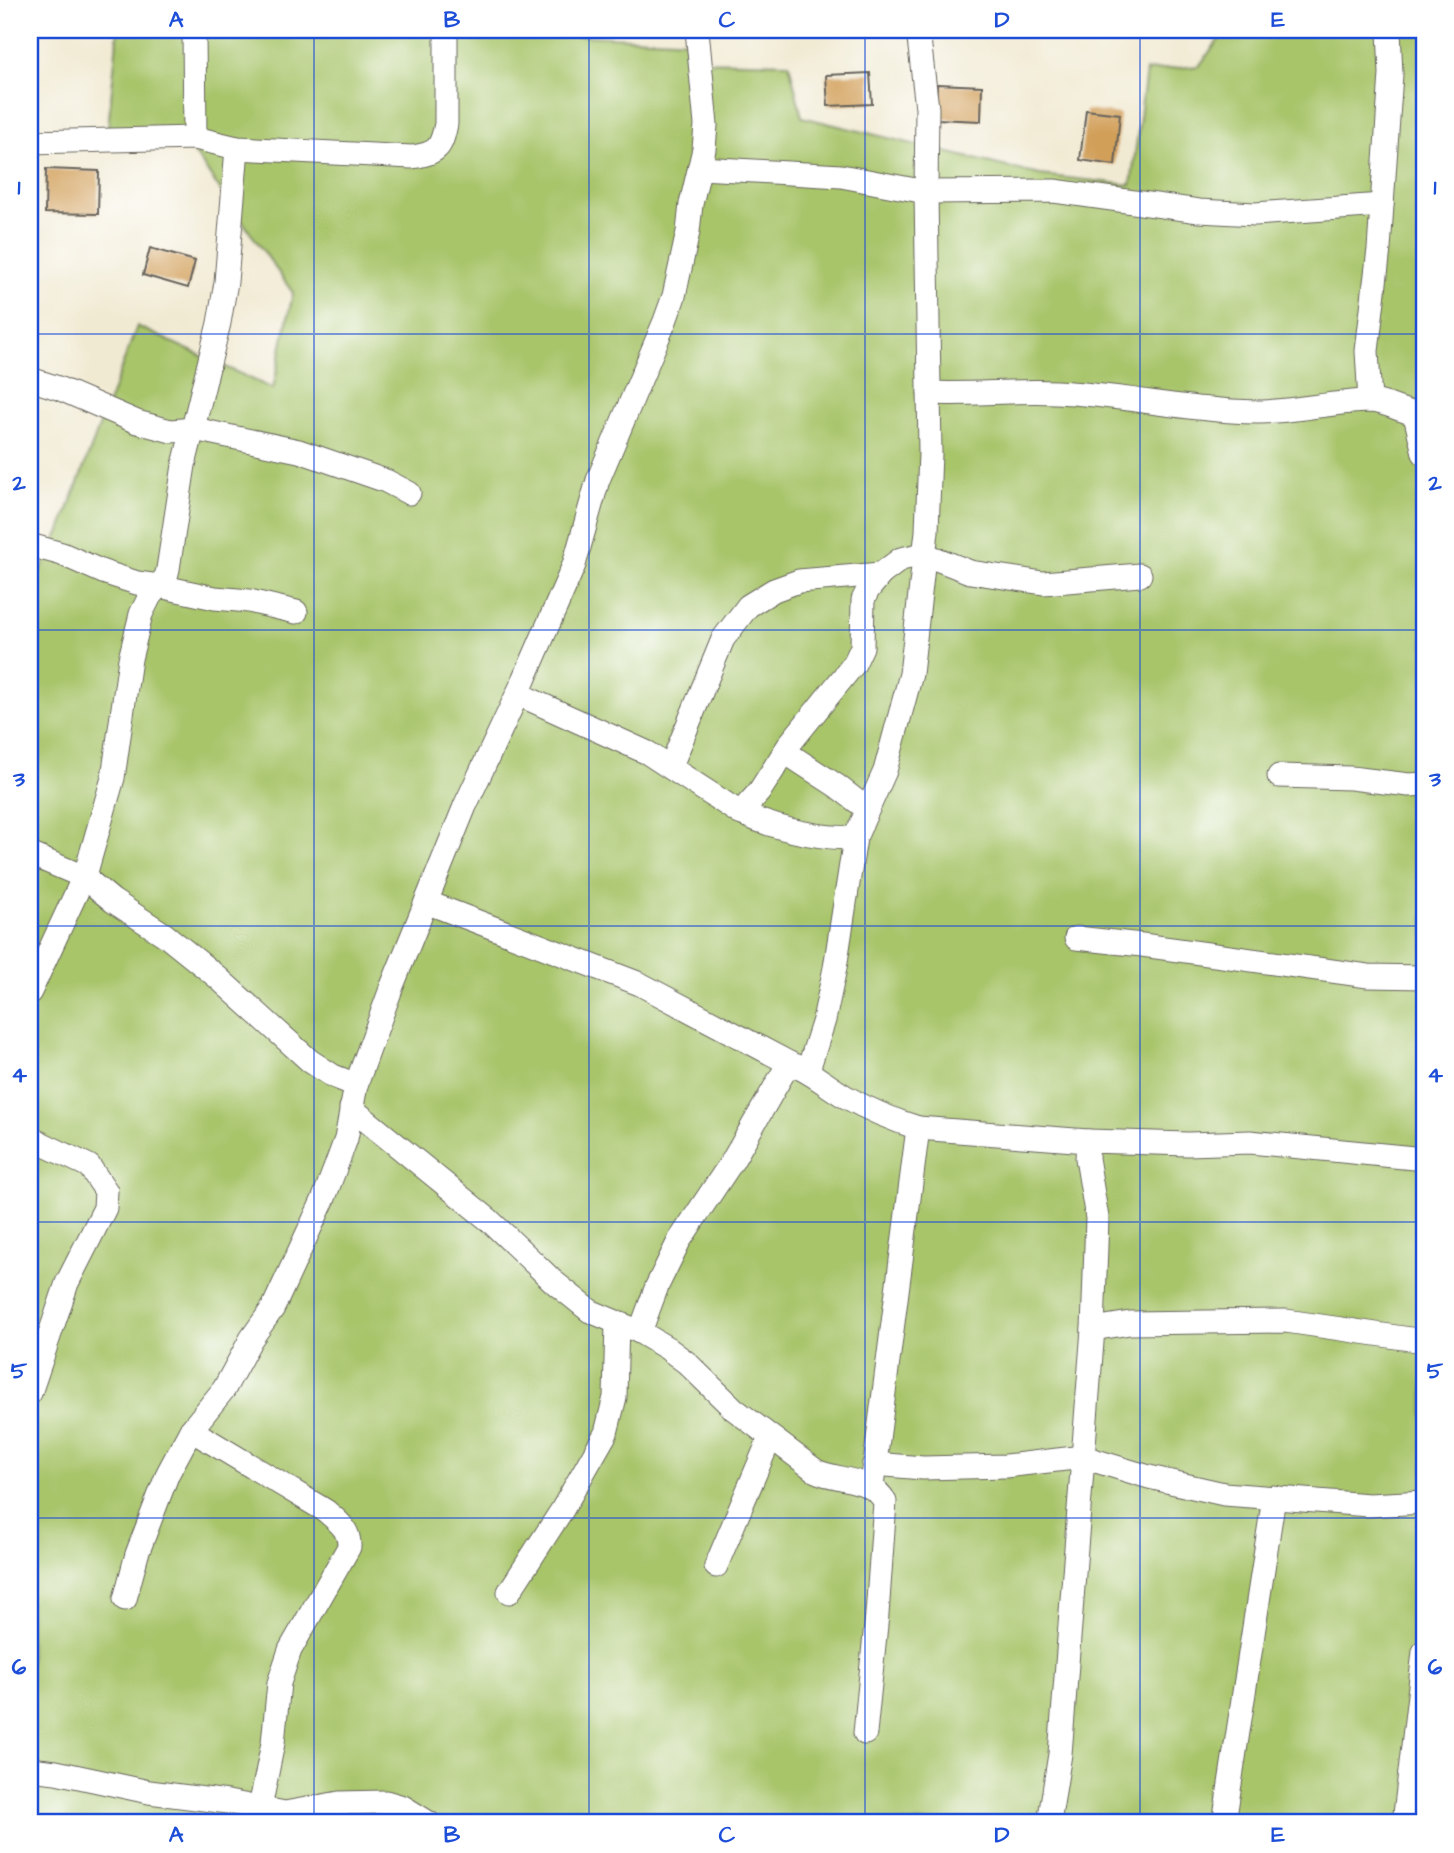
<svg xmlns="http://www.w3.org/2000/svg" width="1454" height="1853" viewBox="0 0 1454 1853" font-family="'Architects Daughter',sans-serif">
<rect width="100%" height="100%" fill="#fff"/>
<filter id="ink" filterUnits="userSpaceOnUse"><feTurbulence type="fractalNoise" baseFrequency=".0143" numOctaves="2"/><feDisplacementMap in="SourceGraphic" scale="14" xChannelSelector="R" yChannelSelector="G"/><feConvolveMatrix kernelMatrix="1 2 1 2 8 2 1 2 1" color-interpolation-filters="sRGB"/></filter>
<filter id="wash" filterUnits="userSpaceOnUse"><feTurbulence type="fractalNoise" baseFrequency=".00686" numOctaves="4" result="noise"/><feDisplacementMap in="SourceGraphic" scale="28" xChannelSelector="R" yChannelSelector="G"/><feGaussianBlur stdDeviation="1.57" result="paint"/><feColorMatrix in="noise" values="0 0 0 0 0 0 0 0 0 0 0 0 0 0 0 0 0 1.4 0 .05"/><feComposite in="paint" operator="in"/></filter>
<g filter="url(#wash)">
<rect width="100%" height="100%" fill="#f1ead3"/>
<!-- green -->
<path fill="#a8c56b" stroke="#627044" stroke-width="2" d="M118 30H454L696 41 697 61 789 63 802 117 1040 175 1131 185 1146 71 1199 66 1226 30H1424V1823H30V592L60 531 137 326 273 389 293 293 190 147 108 128Z"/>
<g id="blocks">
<!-- building -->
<g fill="#d19f58">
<path d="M1144 30H1180L1179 39 1144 35Z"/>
<path d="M870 73 872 104 828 106 826 75Z"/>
<path d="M937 84 982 86 981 121 936 119Z"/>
<path d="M1086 110 1120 114 1115 165 1080 160Z"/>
<path d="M46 169 99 171 98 214 45 213Z"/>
<path d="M150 248 195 261 188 288 143 275Z"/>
</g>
</g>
</g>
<g filter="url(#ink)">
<use href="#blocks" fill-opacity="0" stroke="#67645c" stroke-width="2"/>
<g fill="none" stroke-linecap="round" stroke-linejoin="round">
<!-- minor casing -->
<g stroke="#67645c" stroke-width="25">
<g id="minor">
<path d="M194 30 195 138"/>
<path d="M30 142 195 138 237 148 412 157C437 153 441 149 446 124V30"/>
<path d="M700 168 841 176 926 192 1054 191 1199 211 1255 214 1382 205"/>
<path d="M30 379 58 388 137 422 171 431 194 429 299 451 386 481 409 493"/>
<path d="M929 393C971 395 1014 390 1056 392 1123 395 1190 411 1257 412 1294 412 1331 402 1368 401 1388 401 1405 415 1424 414"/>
<path d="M1370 401 1367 351 1379 249 1391 74 1389 30"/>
<path d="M1415 415 1424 453"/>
<path d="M30 545 62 554 103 572 137 583 159 586 215 598 249 601 296 612"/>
<path d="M518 694 648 753 740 813 759 792 791 742 854 664 862 647 863 600 868 590 881 574 901 559 924 554 970 572 1043 583 1140 575"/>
<path d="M785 752 837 786 867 809"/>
<path d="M671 766 723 639 748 606 774 590 799 581 881 574"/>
<path d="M1279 776 1351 778 1409 785 1424 784"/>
<path d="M740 813C777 829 815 838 855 838"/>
<path d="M30 854 84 877 113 901 165 935 216 976 310 1061 333 1076 356 1085"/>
<path d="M426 902 640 984 789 1063C813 1072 825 1085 846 1097 869 1110 893 1120 918 1128L872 1486"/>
<path d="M1076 938 1142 945 1368 976 1424 977"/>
<path d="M30 992 86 872 113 778 130 659 141 614 150 596 166 577 168 569 184 465 219 323 226 282 237 148"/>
<path d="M808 1070 824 1020 835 968 855 838 885 771 911 674 927 531 930 453 926 192 927 108 918 30"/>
<path d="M351 1108 489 1220 554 1282 590 1311 640 1332 667 1348 687 1363 734 1409 816 1471C838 1481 874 1478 885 1502L877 1615 865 1733"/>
<path d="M918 1128 1088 1141"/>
<path d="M30 1138 89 1166 106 1191 105 1208 67 1283 30 1393"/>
<path d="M1093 1329 1130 1323 1286 1321 1424 1341"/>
<path d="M640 1332 657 1286 679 1241 733 1160 789 1063"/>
<path d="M191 1430 326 1511C338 1522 350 1529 349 1547L290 1650 279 1683 273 1743 260 1808"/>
<path d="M874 1464 923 1468 1006 1466 1083 1457 1149 1477 1224 1494 1369 1505 1424 1502"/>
<path d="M716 1566 770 1438"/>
<path d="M509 1592 562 1510 606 1433 615 1397 617 1323"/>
<path d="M125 1599 137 1554 168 1473 191 1430 224 1389 251 1339 273 1308 324 1198 346 1139 356 1085 392 986 465 806 524 680 574 565 598 480 665 321 674 296 688 232 691 204 704 149 706 125 697 30"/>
<path d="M30 1769 56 1772 149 1792 228 1802 285 1813 339 1803 386 1802 403 1807 429 1823"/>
<path d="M1049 1823 1060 1754 1093 1329 1097 1218 1087 1158 1088 1141 1188 1144 1250 1142 1424 1159"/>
<path d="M1224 1823 1274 1497"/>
<path d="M1404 1823 1424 1652"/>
</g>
</g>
<!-- minor -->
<use href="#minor" stroke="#fff" stroke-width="23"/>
</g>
</g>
<!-- grid -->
<path fill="none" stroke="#1d4ed8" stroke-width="2" stroke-opacity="0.55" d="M314 30V1823M589 30V1823M865 30V1823M1140 30V1823M30 334H1424M30 630H1424M30 926H1424M30 1222H1424M30 1518H1424"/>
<!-- margin -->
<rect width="1454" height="1853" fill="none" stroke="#fff" stroke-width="77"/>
<rect x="38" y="38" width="1378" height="1776" fill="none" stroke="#1d4ed8" stroke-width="2.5"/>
<g font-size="23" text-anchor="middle" font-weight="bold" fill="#1d4ed8">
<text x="176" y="27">A</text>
<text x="452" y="27">B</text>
<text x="727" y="27">C</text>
<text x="1002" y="27">D</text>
<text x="1278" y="27">E</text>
<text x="19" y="194">1</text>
<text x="1435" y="194">1</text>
<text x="19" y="490">2</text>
<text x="1435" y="490">2</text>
<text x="19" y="786">3</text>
<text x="1435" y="786">3</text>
<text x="19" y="1082">4</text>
<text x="1435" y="1082">4</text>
<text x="19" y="1378">5</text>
<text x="1435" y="1378">5</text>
<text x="19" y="1674">6</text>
<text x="1435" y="1674">6</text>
<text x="176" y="1842">A</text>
<text x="452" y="1842">B</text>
<text x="727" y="1842">C</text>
<text x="1002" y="1842">D</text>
<text x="1278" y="1842">E</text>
</g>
</svg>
